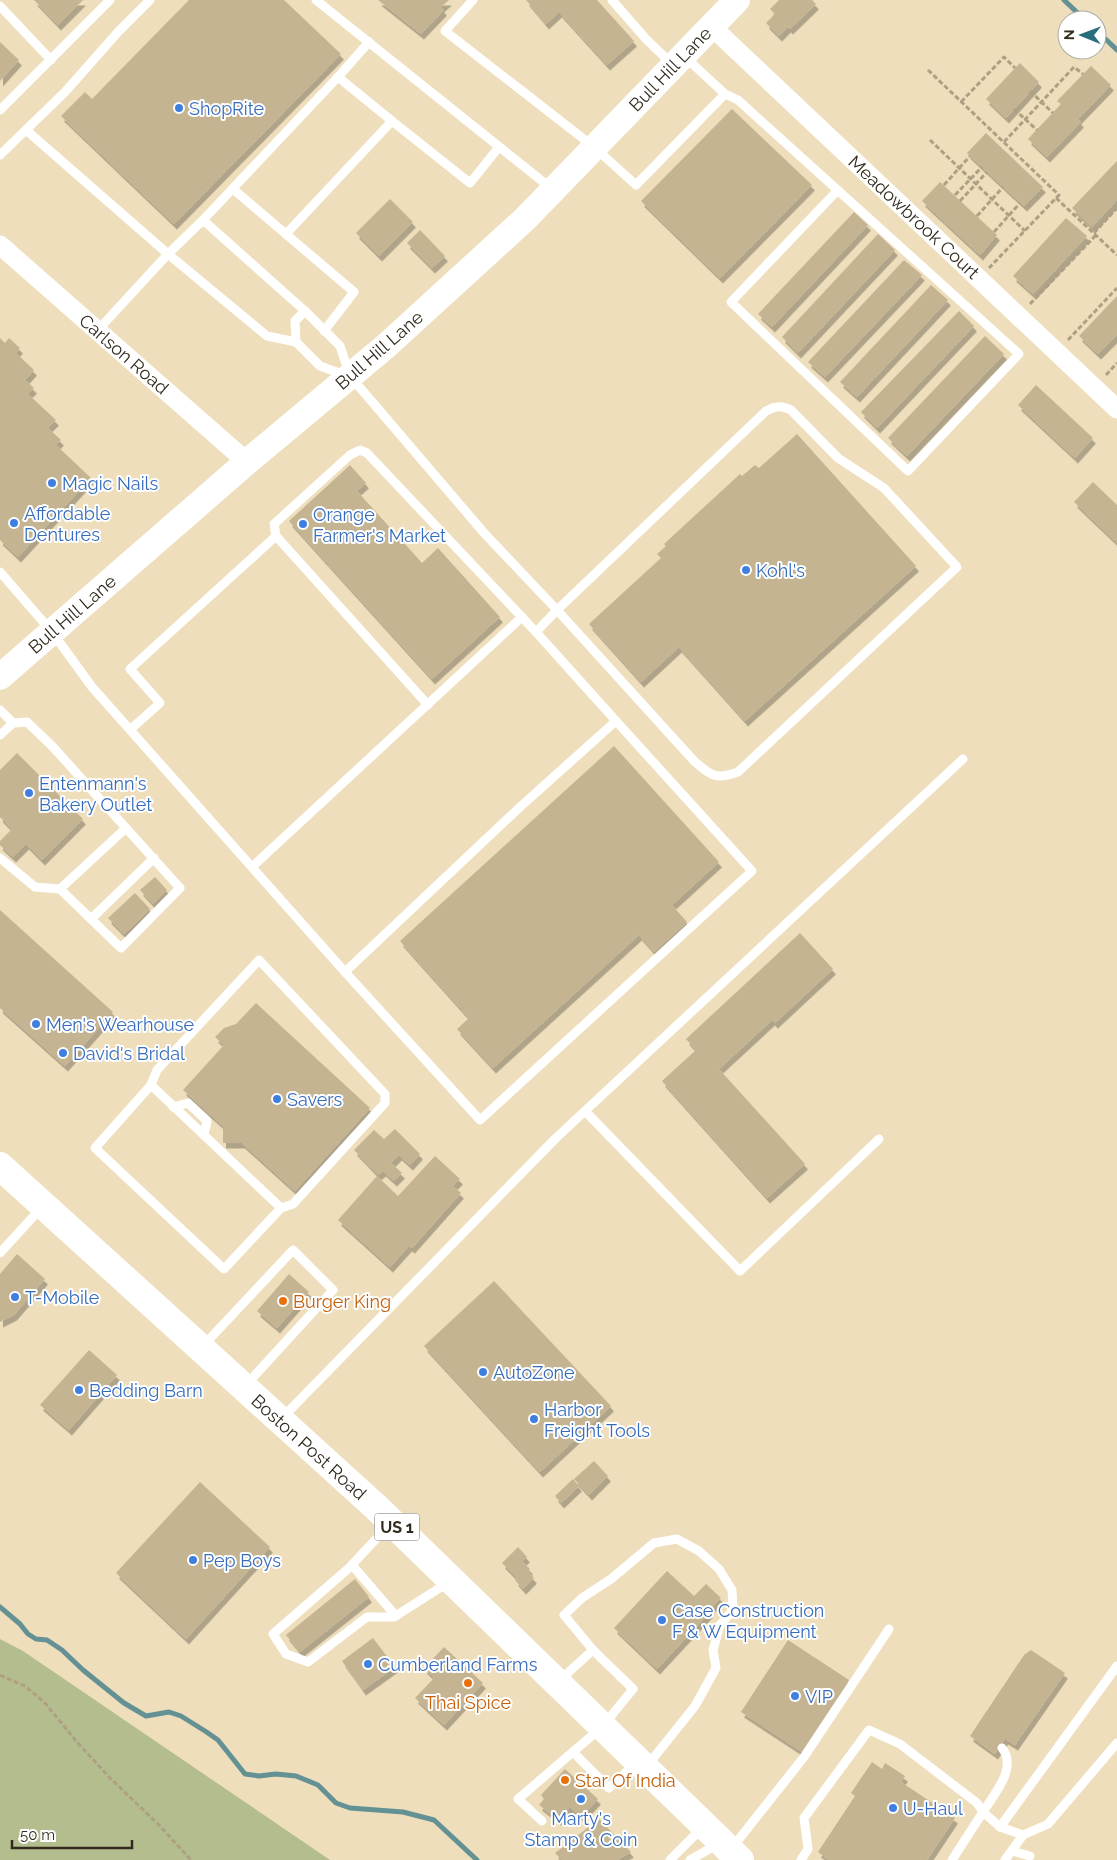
<svg xmlns="http://www.w3.org/2000/svg" width="1117" height="1860" viewBox="0 0 1117 1860" font-family="Raleway,sans-serif">
<defs>
<filter id="shadow"><feDropShadow dx="3" dy="5.5" stdDeviation="0" flood-color="#0004"/></filter>
</defs>
<rect width="100%" height="100%" fill="#eedebb"/>
<!-- green -->
<path fill="#b4bd8e" d="M0 1639 23 1651 330 1860H0Z"/>
<g fill="none" stroke-linecap="round" stroke-linejoin="round">
<!-- stream -->
<g stroke="#649193" stroke-width="5">
<path d="M1064 0 1085 20"/>
<path d="M1097 31 1117 50"/>
<path d="M0 1607 20 1624 28 1634 36 1639 47 1640 62 1650 83 1670 124 1703 146 1716 169 1712 181 1716 205 1731 218 1740 245 1774 259 1776 276 1774 296 1776 318 1785 336 1803 350 1808 403 1812 434 1820 477 1860"/>
</g>
</g>
<!-- building -->
<g fill="#c4b492" filter="url(#shadow)">
<path d="M34 0H83L58 25Z"/>
<path d="M189 0H284L341 54 174 224 61 116 85 92 92 99Z"/>
<path d="M378 0H449L441 7 444 10 421 34Z"/>
<path d="M526 0H597L634 41 607 65 559 12 546 24Z"/>
<path d="M779 0H812L816 4 790 29 788 27 779 36 766 23 775 14 770 9Z"/>
<path d="M0 42 19 60 0 81Z"/>
<path d="M1020 63 1039 82 1006 118 986 99Z"/>
<path d="M1091 66 1111 85 1078 119 1081 122 1047 157 1028 139 1061 104 1057 101Z"/>
<path d="M732 109 812 185 720 278 641 201Z"/>
<path d="M986 133 1043 187 1024 206 967 153Z"/>
<path d="M1117 161V200L1092 227 1072 208Z"/>
<path d="M940 182 997 235 980 255 922 201Z"/>
<path d="M390 199 413 222 379 256 356 233Z"/>
<path d="M854 212 868 225 772 327 758 314Z"/>
<path d="M1066 218 1087 236 1033 294 1013 276Z"/>
<path d="M420 230 445 256 432 268 407 243Z"/>
<path d="M878 234 895 250 798 353 782 337Z"/>
<path d="M904 260 922 275 825 377 808 362Z"/>
<path d="M931 285 948 300 857 397 840 382Z"/>
<path d="M1117 296V335L1098 354 1079 336Z"/>
<path d="M959 311 974 326 877 428 861 412Z"/>
<path d="M985 336 1004 354 907 456 888 438Z"/>
<path d="M0 338 5 343 9 338 20 348 16 353 34 370 25 380 34 388 28 394 56 420 48 428 61 440 56 445 91 478 18 557 0 540Z"/>
<path d="M1036 385 1093 438 1075 458 1018 405Z"/>
<path d="M797 434 916 566 745 721 679 647 641 682 589 624 661 558 657 554 666 546 664 544 740 474 742 476 755 465 759 468Z"/>
<path d="M350 465 366 483 357 491 422 563 438 548 500 617 432 679 289 521Z"/>
<path d="M1093 482 1117 505V543L1074 502Z"/>
<path d="M614 746 719 862 672 905 687 922 654 952 639 935 493 1068 457 1029 469 1018 400 941Z"/>
<path d="M17 753 83 819 42 860 26 844 13 857 0 845V841L12 829 0 817V770Z"/>
<path d="M155 877 167 890 153 904 140 890Z"/>
<path d="M135 893 150 909 124 934 108 918Z"/>
<path d="M0 910 113 1012 65 1066 0 1008Z"/>
<path d="M800 933 833 969 775 1023 772 1020 719 1069 805 1164 767 1198 662 1081 696 1050 686 1039Z"/>
<path d="M256 1003 370 1108 295 1191 242 1143H223V1126L183 1090 224 1045 215 1037 224 1028 236 1024Z"/>
<path d="M395 1129 420 1154 410 1165 399 1155 391 1163 402 1173 394 1181 383 1171 378 1175 354 1150 374 1130 384 1139Z"/>
<path d="M435 1156 460 1179 453 1186 461 1193 412 1248 409 1246 390 1267 338 1220 377 1176 398 1196Z"/>
<path d="M17 1254 45 1279 14 1315 0 1322V1274Z"/>
<path d="M289 1274 309 1292 277 1328 257 1311Z"/>
<path d="M494 1281 611 1406 540 1472 424 1346Z"/>
<path d="M89 1350 117 1375 69 1430 40 1405Z"/>
<path d="M594 1461 608 1476 589 1495 574 1479Z"/>
<path d="M573 1479 579 1486 561 1503 555 1496Z"/>
<path d="M200 1482 270 1547 186 1639 116 1573Z"/>
<path d="M518 1547 527 1557 522 1561 530 1569 528 1572 534 1578 523 1589 515 1580 517 1578 502 1563Z"/>
<path d="M667 1571 694 1596 706 1584 721 1598 709 1610 710 1612 657 1669 614 1628Z"/>
<path d="M355 1579 369 1597 300 1652 286 1635Z"/>
<path d="M373 1638 395 1667 363 1690 342 1661Z"/>
<path d="M788 1640 849 1680 802 1752 741 1712Z"/>
<path d="M444 1647 483 1683 444 1725 415 1698 434 1678 424 1668Z"/>
<path d="M1031 1650 1065 1673 1015 1745 1005 1739 995 1754 970 1736 1024 1655Z"/>
<path d="M872 1762 882 1769 885 1763 905 1776 901 1782 955 1818 927 1860H829L818 1852 855 1796 851 1793Z"/>
<path d="M565 1769 598 1799 581 1817 570 1807 558 1820 539 1805 544 1799 541 1795Z"/>
<path d="M599 1819 631 1852 617 1860H562L555 1853Z"/>
</g>
<g fill="none" stroke-linecap="round" stroke-linejoin="round">
<!-- path -->
<g stroke="#ada084" stroke-width="3" stroke-dasharray="5 2.5" stroke-linecap="butt">
<path d="M928 70 1059 195 989 268"/>
<path d="M1030 91 1053 113"/>
<path d="M961 102 1004 57 1015 68"/>
<path d="M1014 109 1037 130"/>
<path d="M930 140 1025 231"/>
<path d="M1004 142 1074 67 1083 74"/>
<path d="M944 185 970 156"/>
<path d="M955 195 982 167"/>
<path d="M1056 198 1117 255"/>
<path d="M960 201 987 172"/>
<path d="M977 216 1003 187"/>
<path d="M994 232 1020 203"/>
<path d="M1094 233 1117 208"/>
<path d="M1030 304 1096 235"/>
<path d="M1068 340 1117 288"/>
<path d="M1106 375 1117 363"/>
<path d="M0 1675 25 1686 45 1703 77 1742 110 1778 159 1825 191 1860"/>
</g>
<!-- lane -->
<g stroke="#fff" stroke-width="9">
<path d="M316 0 552 189"/>
<path d="M473 0 445 31 594 147 636 185 725 94 685 57"/>
<path d="M612 0 646 39 673 65"/>
<path d="M0 6 51 60"/>
<path d="M725 94 738 100 1019 354 908 471 731 302 837 191"/>
<path d="M0 110 110 0"/>
<path d="M392 121 470 183 499 147"/>
<path d="M26 130 168 254 267 336 296 342 320 366 345 375"/>
<path d="M0 155 65 92 118 32 150 0"/>
<path d="M233 189 354 292 324 331"/>
<path d="M203 220 338 77 369 42"/>
<path d="M286 234 392 121 338 77"/>
<path d="M97 331 168 254 203 220 305 311 340 346 350 376 485 534 557 610 695 762C712 776 716 780 738 772L957 567 884 488 838 458 791 410C781 405 776 406 766 411L557 610 536 632"/>
<path d="M296 342 295 321 305 311"/>
<path d="M276 536 428 705"/>
<path d="M0 572 52 632 92 687 345 972 520 807 616 721 536 632 367 453 360 450 350 455 274 524 276 536 130 669 160 703 131 729"/>
<path d="M0 710 13 723 0 735"/>
<path d="M0 858 35 887 60 889 121 948 180 888 53 747 27 722 13 723"/>
<path d="M252 867 522 617"/>
<path d="M60 889 126 828"/>
<path d="M91 919 154 858"/>
<path d="M345 972 480 1120 752 871 616 721"/>
<path d="M151 1085 281 1208 224 1269 95 1148 151 1085 157 1070 259 960 385 1094V1103L293 1204 281 1208"/>
<path d="M173 1107 188 1103 207 1121 204 1135"/>
<path d="M585 1111 740 1271 879 1139"/>
<path d="M0 1253 42 1207"/>
<path d="M203 1346 293 1250 333 1290 246 1385"/>
<path d="M282 1418 556 1138 963 759"/>
<path d="M390 1524 349 1568 273 1634 286 1654 308 1662 367 1617H394L449 1582"/>
<path d="M352 1565 396 1616"/>
<path d="M560 1680 593 1650"/>
<path d="M1002 1748C1018 1768 994 1794 983 1812L1000 1827 1023 1835 1005 1860"/>
<path d="M573 1752 609 1788 636 1763"/>
<path d="M542 1821 518 1799 602 1727 633 1689 593 1650 564 1615 582 1598 611 1579 654 1543 677 1539 699 1551 719 1569 732 1590 733 1610 720 1625 713 1650 716 1668 695 1706 647 1766"/>
<path d="M1000 1827 1117 1666"/>
<path d="M1023 1835 1048 1824 1117 1743"/>
<path d="M732 1848 804 1757 889 1629"/>
<path d="M1012 1851 1030 1856"/>
<path d="M670 1860 703 1827"/>
<path d="M690 1860 718 1844"/>
<path d="M801 1860 808 1849 804 1818 869 1730 900 1744 977 1803 983 1812 952 1860"/>
</g>
<!-- street -->
<g stroke="#fff" stroke-width="19">
<path d="M711 26 1117 409"/>
<path d="M0 245 247 462"/>
</g>
<!-- secondary -->
<path stroke="#fff" stroke-width="26" d="M0 677 247 462 386 346 525 219 737 0"/>
<!-- primary -->
<path stroke="#fff" stroke-width="28" d="M0 1166 377 1508 740 1860"/>
</g>
<!-- markers -->
<g fill="#3f7fe0" stroke="#fff" stroke-width="2">
<circle cx="179" cy="108" r="5"/>
<circle cx="52" cy="483" r="5"/>
<circle cx="14" cy="523" r="5"/>
<circle cx="303" cy="524" r="5"/>
<circle cx="746" cy="570" r="5"/>
<circle cx="29" cy="793" r="5"/>
<circle cx="36" cy="1024" r="5"/>
<circle cx="63" cy="1053" r="5"/>
<circle cx="277" cy="1099" r="5"/>
<circle cx="15" cy="1297" r="5"/>
<circle cx="483" cy="1372" r="5"/>
<circle cx="79" cy="1390" r="5"/>
<circle cx="534" cy="1419" r="5"/>
<circle cx="193" cy="1560" r="5"/>
<circle cx="662" cy="1620" r="5"/>
<circle cx="368" cy="1664" r="5"/>
<circle cx="795" cy="1696" r="5"/>
<circle cx="581" cy="1799" r="5"/>
<circle cx="893" cy="1808" r="5"/>
</g>
<g fill="#e8710a" stroke="#fff" stroke-width="2">
<circle cx="283" cy="1301" r="5"/>
<circle cx="468" cy="1683" r="5"/>
<circle cx="565" cy="1780" r="5"/>
</g>
<g text-anchor="middle" dominant-baseline="central" stroke-width="4" stroke-linejoin="round" paint-order="stroke">
<!-- shield labels -->
<rect fill="#fff" stroke="#706b62" stroke-width="1" x="374.5" y="1513.5" width="45" height="27" rx="4"/>
<g font-size="16" font-weight="bold" fill="#322c1e">
<text x="397" y="1527">US 1</text>
</g>
<!-- street labels -->
<g font-size="18" fill="#322c1e" stroke="#fff">
<text transform="translate(670 69) rotate(-46)">Bull Hill Lane</text>
<text transform="translate(914 217) rotate(43)">Meadowbrook Court</text>
<text transform="translate(379 350) rotate(-41)">Bull Hill Lane</text>
<text transform="translate(124 354) rotate(41)">Carlson Road</text>
<text transform="translate(72 614) rotate(-41)">Bull Hill Lane</text>
<text transform="translate(309 1447) rotate(42)">Boston Post Road</text>
</g>
<!-- shop labels -->
<g font-size="18" fill="#366cbe" stroke="#fff" text-anchor="start">
<text x="189" y="108">ShopRite</text>
<text x="62" y="483">Magic Nails</text>
<text x="24" y="513">Affordable<tspan x="24" dy="21">Dentures</tspan></text>
<text x="313" y="514">Orange<tspan x="313" dy="21">Farmer's Market</tspan></text>
<text x="756" y="570">Kohl's</text>
<text x="39" y="783">Entenmann's<tspan x="39" dy="21">Bakery Outlet</tspan></text>
<text x="46" y="1024">Men's Wearhouse</text>
<text x="73" y="1053">David's Bridal</text>
<text x="287" y="1099">Savers</text>
<text x="25" y="1297">T-Mobile</text>
<text x="493" y="1372">AutoZone</text>
<text x="89" y="1390">Bedding Barn</text>
<text x="544" y="1409">Harbor<tspan x="544" dy="21">Freight Tools</tspan></text>
<text x="203" y="1560">Pep Boys</text>
<text x="672" y="1610">Case Construction<tspan x="672" dy="21">F &amp; W Equipment</tspan></text>
<text x="378" y="1664">Cumberland Farms</text>
<text x="805" y="1696">VIP</text>
<text x="903" y="1808">U-Haul</text>
<text x="581" y="1818" text-anchor="middle">Marty's<tspan x="581" dy="21">Stamp &amp; Coin</tspan></text>
</g>
<!-- food labels -->
<g font-size="18" fill="#c56008" stroke="#fff" text-anchor="start">
<text x="293" y="1301">Burger King</text>
<text x="468" y="1702" text-anchor="middle">Thai Spice</text>
<text x="575" y="1780">Star Of India</text>
</g>
</g>
<!-- north arrow -->
<g transform="translate(1082 35) rotate(271)"><circle r="24" fill="#ffffff" stroke="#adaba5"/>
<path d="M0-4L9 19L0 12L-9 19Z" fill="#2a6e7e"/>
<text y="-8" font-size="14" font-weight="bold" text-anchor="middle" fill="#322c1e">N</text>
</g>
<!-- scale -->
<path d="M12 1840v8h120v-8" fill="none" stroke="#322c1e" stroke-width="2.5"/>
<text x="20" y="1840" font-size="15" fill="#322c1e" stroke="#ffffff" stroke-width="4" paint-order="stroke">50 m</text>
</svg>
